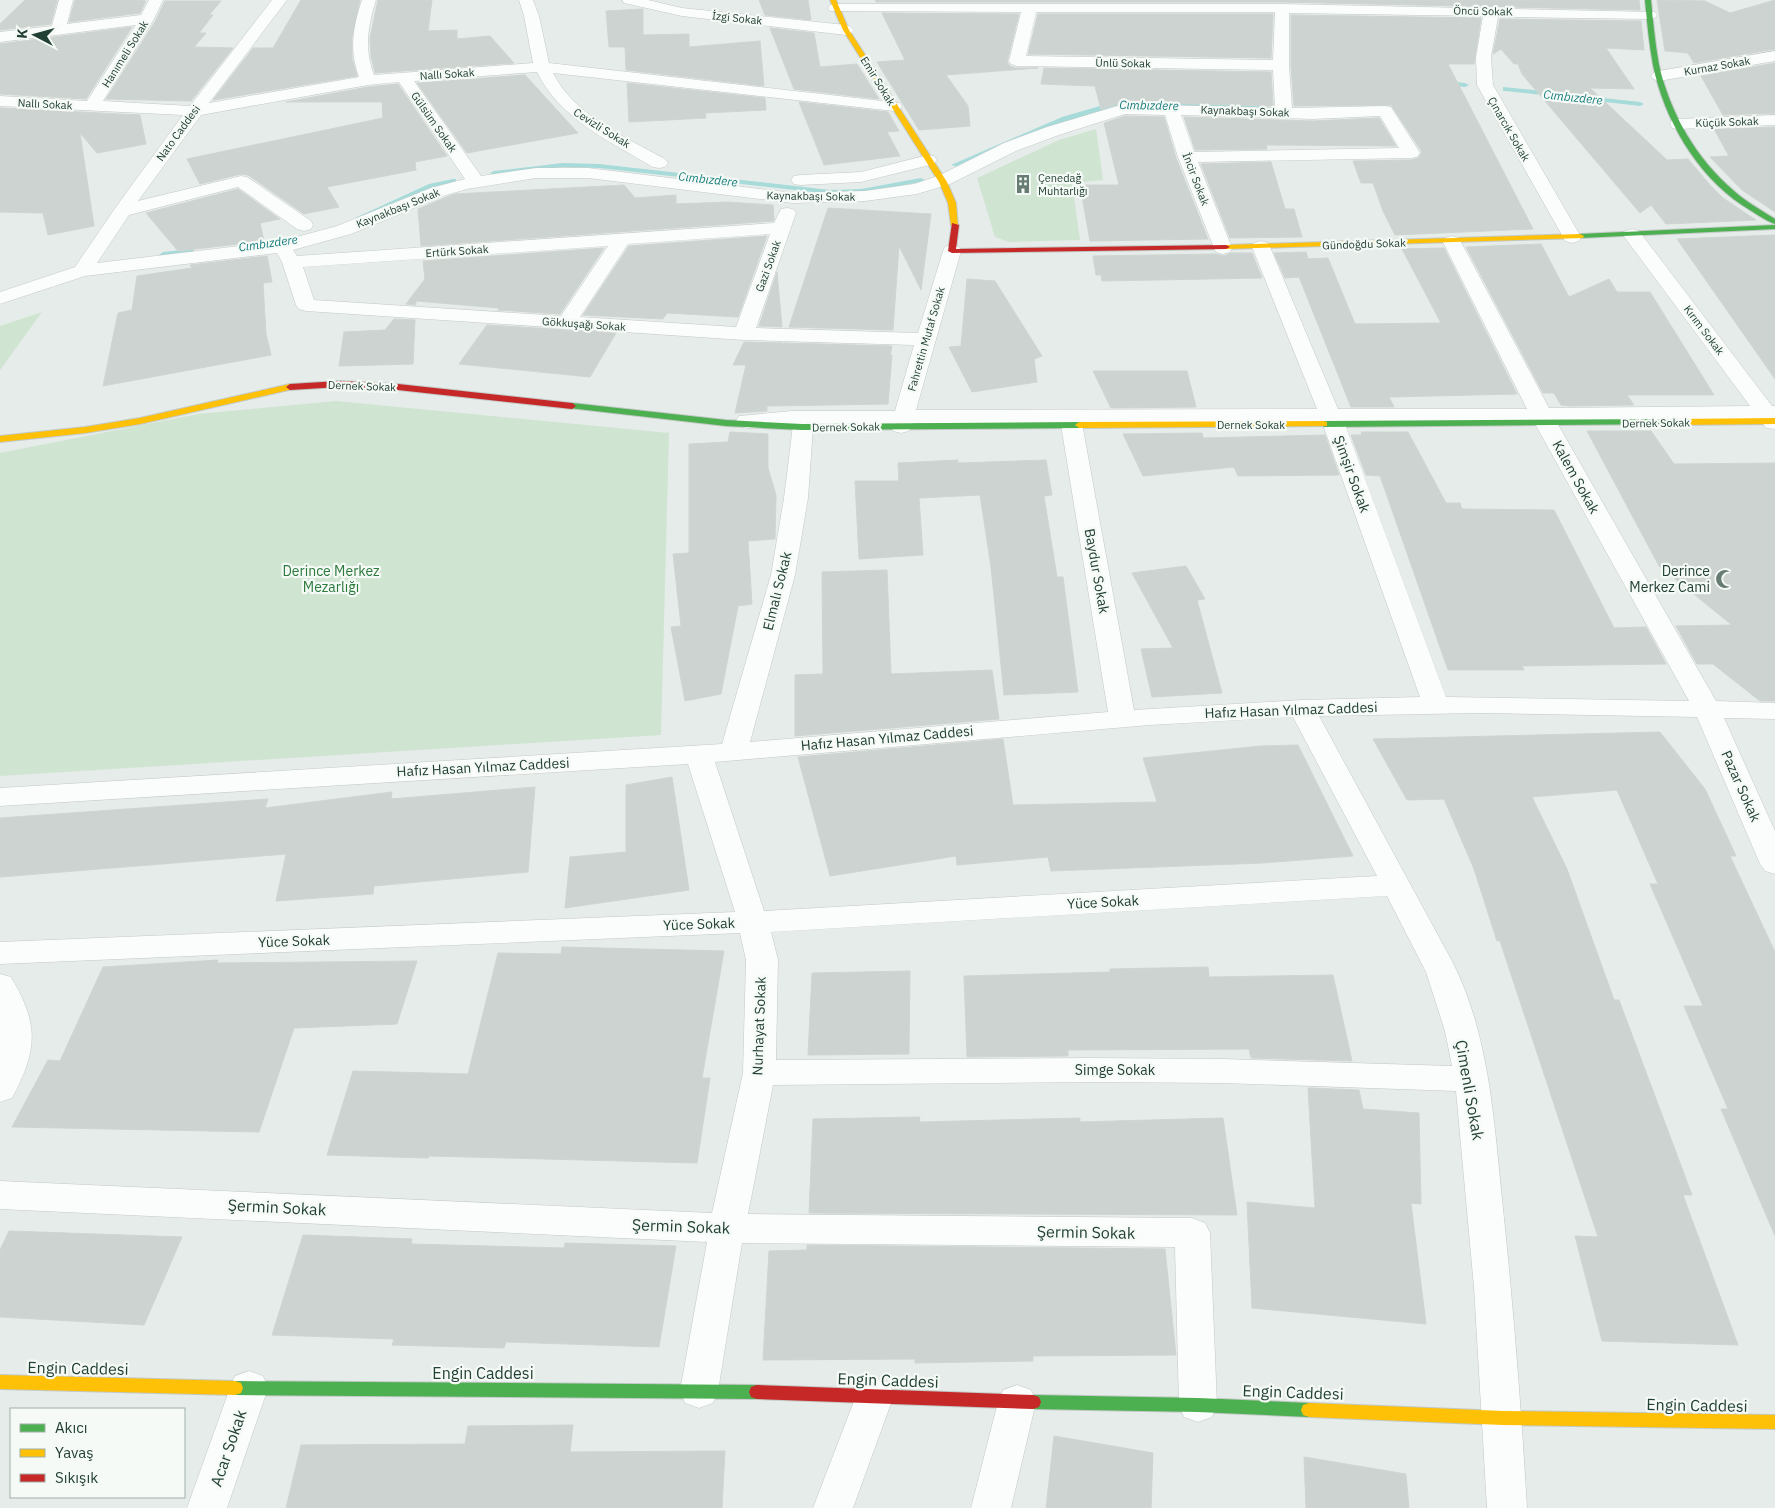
<svg xmlns="http://www.w3.org/2000/svg" width="1775" height="1508" viewBox="0 0 1775 1508" font-family="'IBM Plex Sans',sans-serif">
<rect width="100%" height="100%" fill="#e6ece9"/>
<!-- green -->
<g fill="#cfe5d2">
<path d="M1096 129 1103 180 1072 183 1080 240 1009 242 995 237 977 178 1059 140Z"/>
<path d="M42 312 0 370V326Z"/>
<path d="M336 401 669 433 661 735 0 776V453L198 414Z"/>
</g>
<g fill="none" stroke-linecap="round" stroke-linejoin="round">
<!-- stream -->
<g fill="#a6dbda" fill-rule="evenodd">
<path d="M1439 80 1465 83 1469 85 1465 87 1442 84H1439Z"/>
<path d="M1503 87 1553 92 1557 94 1553 96 1506 91H1503Z"/>
<path d="M1585 96 1640 102 1644 104 1640 106 1588 100 1584 98Z"/>
<path d="M1114 102H1196L1264 105 1268 107 1264 109 1196 106H1115L1068 121 958 167 951 165 1062 117Z"/>
<path d="M563 163 599 164 830 190 861 189 921 178 925 180 921 182 861 193 830 194 599 168 563 167 494 175 490 173 494 171Z"/>
<path d="M453 179H456V183L435 188 362 220 355 218 429 184Z"/>
<path d="M191 249 194 250V254L163 258 159 255 163 252Z"/>
</g>
</g>
<!-- building -->
<g fill="#cdd3d0" stroke="#cfd5d1">
<path d="M25 0H57L51 24 0 30V24Z"/>
<path d="M75 0H135L146 1 140 13 69 22Z"/>
<path d="M301 0H360L352 38V58L357 76 213 100 253 48H273Z"/>
<path d="M378 0H432L428 31 457 30V39L490 36 514 63 375 73 371 56 370 38Z"/>
<path d="M759 0H808L811 20 765 15Z"/>
<path d="M875 0H1639L1640 10 1282 2H876Z"/>
<path d="M1657 0 1705 1 1730 13 1775 0V49L1694 63 1688 53 1665 51Z"/>
<path d="M165 1H221L209 15H213L199 33H206L194 47 233 48 191 101 106 99 156 20Z"/>
<path d="M643 9V35L689 34V47L760 41 764 86 626 70 625 47H609L606 11Z"/>
<path d="M882 13 1019 14 1007 62 1010 66 1016 68H1038L946 75 968 106 970 126 919 130 877 62 905 60Z"/>
<path d="M1038 14H1273L1271 58 1028 54Z"/>
<path d="M1291 15 1481 18 1474 64H1448L1533 229 1395 235 1383 211 1373 183H1361L1353 161 1411 160 1418 158 1422 152 1391 105 1294 106 1291 65Z"/>
<path d="M1500 19 1641 21 1644 50 1606 48 1634 89 1590 88 1667 160 1688 159 1710 185 1723 198 1756 220 1666 224 1651 205 1640 213 1522 74 1518 64H1514L1501 49 1493 54Z"/>
<path d="M132 27 86 99 0 94V44Z"/>
<path d="M770 28 814 33 820 67 857 64 879 99 794 89Z"/>
<path d="M1775 63V113L1723 115 1701 76Z"/>
<path d="M1044 68 1271 72 1273 106 1124 102 1101 109 1095 86 1041 84Z"/>
<path d="M525 75 578 133 467 153 417 83Z"/>
<path d="M627 83 765 98 766 110 705 113 706 118 629 122Z"/>
<path d="M398 84 447 156 415 162 416 170 327 187 339 207 304 214 248 175 241 174 200 184 187 159 383 118 382 102H286L368 87Z"/>
<path d="M799 102 888 112 899 131 887 132 900 156 824 165Z"/>
<path d="M0 108 140 115 146 144 97 153 80 133 94 226 48 235 43 213 0 212Z"/>
<path d="M1125 116 1164 117 1176 158 1208 239 1090 241 1080 185H1119L1104 123Z"/>
<path d="M1184 117 1313 121 1379 118 1396 146 1266 145 1267 149 1195 150Z"/>
<path d="M1775 127V212L1742 190 1710 157 1729 156 1714 129Z"/>
<path d="M1271 162 1285 209H1294L1302 237 1230 238 1201 164Z"/>
<path d="M624 185 635 198 676 195V204L727 202 773 205 774 220 773 221 421 246 418 209 444 198 455 194Z"/>
<path d="M238 189 280 219 260 223 264 241 178 251 146 213Z"/>
<path d="M828 208 931 214 921 290 899 246 893 330 789 327Z"/>
<path d="M1775 235V379L1677 239Z"/>
<path d="M767 236 738 317 667 313 663 319 583 315 629 246Z"/>
<path d="M1541 244 1569 297 1609 279 1617 292H1650L1714 395H1627L1634 405 1572 406 1561 405 1554 393H1543L1466 247Z"/>
<path d="M604 248 560 314 498 310 499 308 416 301V305L406 304 425 279 423 261Z"/>
<path d="M1444 248 1517 394 1389 397 1394 407H1351L1299 277 1285 278 1274 253 1306 252 1308 259 1328 258 1355 324 1441 323 1402 249Z"/>
<path d="M1231 253H1252L1262 278 1102 281 1101 275H1096L1093 256 1215 254 1224 256Z"/>
<path d="M267 256 272 282 263 283 266 334 271 355 103 386 118 313 132 310 137 276 192 268 190 265Z"/>
<path d="M777 272 782 327 759 326Z"/>
<path d="M967 279 995 281 1042 356 1034 359 1037 382 972 392 949 347 961 346Z"/>
<path d="M394 319 415 320 413 364 339 366 344 332 385 330Z"/>
<path d="M487 325 616 333 590 377 459 364Z"/>
<path d="M744 342 783 343V346L784 343 892 346 890 356 892 355 888 404 767 406V411L735 413 746 365H733Z"/>
<path d="M1093 371H1187L1196 407 1111 408Z"/>
<path d="M1587 431H1651L1674 464 1775 463V701H1760L1713 664H1697L1676 626 1732 625 1659 566Z"/>
<path d="M730 432 768 434V468L776 495 775 539 748 541 752 604 738 606 721 694 685 701 671 627 681 626 673 554 689 553V444L728 442Z"/>
<path d="M1361 432H1408L1446 503H1460L1462 509 1554 510 1614 628 1646 627 1666 664 1522 666 1524 670H1448L1380 476 1366 475 1351 435H1362Z"/>
<path d="M1202 433 1203 438 1325 435 1339 475 1238 476 1234 467 1143 476 1123 434Z"/>
<path d="M958 460V463L1046 460 1052 495 1044 496 1057 577H1063L1078 692 1004 695 991 567 980 495 919 498 923 555 859 559 855 481H899L898 463Z"/>
<path d="M1186 566 1205 599 1197 600 1222 693 1152 697 1141 649 1173 648 1132 573Z"/>
<path d="M887 570 891 674 992 670 999 719 795 736V675L823 674 822 572Z"/>
<path d="M1660 732 1705 789 1736 856H1730L1775 952V1236L1721 1109H1728L1684 1006H1703L1650 884H1658L1617 790 1532 797 1567 869 1614 1000H1619L1692 1195H1683L1738 1345 1602 1341 1575 1236 1598 1237 1500 941H1497L1474 869 1444 799 1407 800 1373 739Z"/>
<path d="M1003 739 1013 805 1157 802 1143 758 1261 746 1298 745 1353 856 1262 863 1051 871 1048 857 957 865 956 856 830 876 798 757Z"/>
<path d="M672 777 689 890 565 908 570 857 626 852V785Z"/>
<path d="M535 787 528 872 374 886 373 894 276 901 286 854 0 877V818L268 799 265 808 392 792 391 799Z"/>
<path d="M562 947 724 951 702 1078H710L697 1163 429 1156 428 1158 327 1155 353 1071 468 1074 498 953 561 954Z"/>
<path d="M218 960 217 963 417 961 397 1024 294 1028 259 1132 12 1127 48 1060 60 1061 103 967Z"/>
<path d="M1208 967 1209 977 1333 975 1352 1061 1251 1058 1249 1049 1068 1050V1056L967 1057 964 976 1110 972V969Z"/>
<path d="M910 971 909 1054 808 1055 812 973Z"/>
<path d="M1308 1088 1359 1090 1363 1109 1419 1113 1421 1204 1411 1203 1426 1324 1252 1308 1247 1202 1315 1208Z"/>
<path d="M920 1117 919 1122 1080 1118V1122L1223 1118 1237 1215 809 1213 813 1119Z"/>
<path d="M9 1231 182 1237 144 1325 0 1317V1250Z"/>
<path d="M303 1235 412 1239 411 1244 564 1248 565 1243 676 1246 659 1347 506 1342 504 1348 392 1345 394 1339 272 1335Z"/>
<path d="M807 1245 1165 1249 1176 1355 1033 1356V1361L915 1363V1359L763 1360 769 1251 807 1250Z"/>
<path d="M573 1425 570 1452 725 1451 722 1508H286L301 1445 465 1444 468 1426Z"/>
<path d="M1054 1436 1153 1453 1151 1508H1046Z"/>
<path d="M1304 1457 1406 1474 1409 1508H1306Z"/>
</g>
<g fill="none" stroke-linecap="round" stroke-linejoin="round">
<!-- street casing -->
<g stroke="#c3c9c6" stroke-width="1">
<g id="street">
<path d="M59 0H73L67 24 141 15 149 0H163L154 19 103 101 190 106 272 0H287L209 103 359 77C349 51 353 26 362 0H376C368 25 364 50 374 75L533 63 524 16 519 0H533L539 16 549 63 900 103 902 106 900 109 894 111 553 73C575 116 625 137 665 159L668 163 665 167 659 168 653 167C609 141 560 119 537 72L414 81 481 176 536 168H588L793 193 865 191 914 184 938 176 1004 143 1047 127 1124 104 1275 108 1273 70 1017 66 1011 64 1009 61 1021 12 830 11 828 8 830 5 835 4H1282L1655 12 1657 15 1655 18 1650 19 1498 17 1491 57 1493 85 1581 237 1579 241 1572 243 1565 241 1563 237 1477 85 1476 57 1483 16 1289 13V65L1292 108 1385 106 1391 107 1420 153 1417 157 1411 158 1198 162 1232 248 1230 252 1223 254 1216 252 1214 248 1178 157 1165 115 1125 114 1059 135 1016 151 950 184 917 194 865 201 793 203 588 178H536L467 189 443 196 351 234 293 250 297 256 774 223 781 209 787 208 793 209 796 213 756 328 918 333 943 251 945 247 952 245 959 247 961 251 916 410 1317 409 1252 247 1254 243 1261 241 1268 243 1270 247 1338 409H1527L1443 242 1445 238 1452 236 1459 238 1461 242 1549 408 1750 406 1623 235 1625 231 1632 229 1639 231 1772 406H1775V429L1766 428 1760 419 1556 421 1716 701 1775 703V719L1724 718 1775 831V874L1765 871 1760 864 1697 717 1479 713 1319 716 1453 963C1489 1035 1494 1120 1502 1199 1513 1302 1521 1405 1527 1508H1487L1474 1287 1456 1091 1223 1083 1091 1082 773 1085 748 1214 1192 1218 1205 1223 1210 1233 1217 1405 1212 1417 1198 1422 1184 1417 1179 1405 1175 1247 742 1243 718 1391 713 1403 699 1408 685 1403 680 1391 707 1242 0 1209V1181L712 1213 743 1073 746 960 740 933 0 964V942L735 912 688 764 0 806V788L722 744 771 575 784 498 793 425 747 428 739 426 736 421 739 416 792 411H895L914 345 744 340 306 311 299 309 296 305 282 262 277 253 85 276 0 304V292L75 267 116 207 183 115 0 106V96L87 101 136 25 0 42V32L52 26ZM1036 12H1275L1273 60 1026 56ZM399 82 465 179 431 188 337 226 282 241 97 263 129 215 238 187 297 229 304 231 311 229 313 225 311 221 247 177 241 176 138 201 201 115 368 85ZM1181 115 1313 119 1380 116 1399 148 1194 152ZM770 234 736 327 580 317 628 244ZM608 246 561 316 314 300 303 267ZM1322 422 1420 697 1302 700 1134 710 1082 423ZM1344 422H1534L1689 701 1446 697ZM913 423H1062L1061 425 1108 712 750 742 795 575 808 498 813 427 811 424H891L893 431 901 433 909 431ZM1293 717 1377 876 764 911 715 762 1150 725ZM1387 896 1426 972 1445 1031 1452 1066 1223 1059 1091 1058 776 1060 778 960 771 932Z"/>
<path d="M622 0H648L682 8 846 25 851 27 854 30 851 33 846 35 682 16 624 3Z"/>
<path d="M1775 51V61L1659 81 1653 79 1651 76 1653 73 1659 71Z"/>
<path d="M1775 115V125L1678 129 1672 128 1670 124 1672 120 1678 119Z"/>
<path d="M928 155 934 156 937 160 934 164 861 182 800 185 794 184 791 180 794 176 800 175 861 172Z"/>
<path d="M0 974 11 977C39 1025 38 1049 12 1098L0 1102Z"/>
<path d="M249 1371 263 1376 268 1388 227 1508H187L230 1388 235 1376Z"/>
<path d="M875 1378 889 1383 894 1395 853 1508H813L861 1383Z"/>
<path d="M1017 1385 1031 1390 1036 1402 1011 1508H971L998 1402 1003 1390Z"/>
</g>
</g>
<!-- fast casing -->
<g stroke="#c2c9c6" stroke-width="2">
<g id="fast">
<path d="M1645 0H1651C1653 22 1655 43 1659 65 1670 113 1696 159 1734 191 1746 202 1761 210 1775 219V224C1764 220 1752 211 1742 205 1696 174 1664 119 1653 65 1649 44 1647 22 1645 0Z"/>
<path d="M1775 225V229L1580 238 1576 236 1580 234Z"/>
<path d="M572 403 726 420 802 424 1079 422 1083 425 1079 428 802 430 726 426 569 408V404Z"/>
<path d="M1673 419 1676 420V424L1324 427 1320 424 1324 421Z"/>
<path d="M235 1381 757 1385 763 1387 765 1392 763 1397 757 1399 235 1395 229 1393 227 1388 229 1383Z"/>
<path d="M1033 1395 1198 1398 1309 1403 1315 1405 1317 1410 1315 1415 1309 1417 1198 1412 1033 1409 1027 1407 1025 1402 1027 1397Z"/>
</g>
</g>
<!-- slow casing -->
<g stroke="#c2c9c6" stroke-width="2">
<g id="slow">
<path d="M830 0H836L849 30 947 182 956 203 958 227 951 225 948 203 939 182 843 30Z"/>
<path d="M1580 234 1584 236 1583 238 1226 249 1222 247 1226 245Z"/>
<path d="M290 384 294 387 293 389 140 424 85 433 0 442V436L85 427 140 418Z"/>
<path d="M1775 418V424L1673 425 1669 422 1673 419Z"/>
<path d="M1324 421 1327 422V426L1079 428 1075 425 1079 422Z"/>
<path d="M0 1375 235 1381 241 1383 243 1388 241 1393 235 1395 0 1389Z"/>
<path d="M1309 1403 1503 1411 1775 1415V1429L1503 1425 1309 1417 1303 1415 1301 1410 1303 1405Z"/>
</g>
</g>
<!-- jam casing -->
<g stroke="#c2c9c6" stroke-width="2">
<g id="jam">
<path d="M952 223 959 225 956 249 1226 245 1230 247 1226 249 952 253 948 251Z"/>
<path d="M339 381 398 384 572 403 576 406 572 409 398 390 339 387 290 390 286 387 290 384Z"/>
<path d="M757 1385 1033 1395 1039 1397 1041 1402 1039 1407 1033 1409 757 1399 751 1397 749 1392 751 1387Z"/>
</g>
</g>
<!-- street -->
<use href="#street" fill="#fbfcfc" fill-rule="evenodd"/>
<!-- fast -->
<use href="#fast" fill="#4caf50" fill-rule="evenodd"/>
<!-- slow -->
<use href="#slow" fill="#ffc107" fill-rule="evenodd"/>
<!-- jam -->
<use href="#jam" fill="#c62828" fill-rule="evenodd"/>
</g>
<!-- icons -->
<defs>
<g id="building-bare" transform="scale(1.5)"><path d="M-4-6H4V6H1V3H-1V6H-4ZM-2.5-4.3h1.7v1.8h-1.7ZM.8-4.3h1.7v1.8H.8ZM-2.5-1h1.7V.8h-1.7ZM.8-1h1.7V.8H.8Z" fill="#677c73" stroke="#f5faf6" stroke-width="2.5" paint-order="stroke"/></g>
<g id="mosque-bare" transform="scale(1.5)"><path d="M3.5-4.9A6 6 0 1 0 3.5 4.9A5 5 0 1 1 3.5-4.9Z" fill="#677c73" stroke="#f5faf6" stroke-width="2.5" paint-order="stroke"/></g>
</defs>
<g fill-rule="evenodd">
<use href="#building-bare" x="1023" y="184"/>
<use href="#mosque-bare" x="1725" y="579"/>
</g>
<g text-anchor="middle" dominant-baseline="central" stroke-width="4.5" stroke-linejoin="round" paint-order="stroke">
<!-- far-street labels -->
<g font-size="11" fill="#224033" stroke="#f5faf6">
<text transform="translate(1483 11) rotate(1)">Öncü SokaK</text>
<text transform="translate(737 18) rotate(6)">İzgi Sokak</text>
<text transform="translate(125 54) rotate(-58)">Hanımeli Sokak</text>
<text transform="translate(1123 63) rotate(1)">Ünlü Sokak</text>
<text transform="translate(1717 66) rotate(-10)">Kurnaz Sokak</text>
<text transform="translate(447 74) rotate(-4)">Nallı Sokak</text>
<text transform="translate(878 81) rotate(58)">Emir Sokak</text>
<text transform="translate(45 104) rotate(3)">Nallı Sokak</text>
<text transform="translate(1245 111) rotate(2)">Kaynakbaşı Sokak</text>
<text transform="translate(434 122) rotate(55)">Gülsüm Sokak</text>
<text transform="translate(1727 122) rotate(-2)">Küçük Sokak</text>
<text transform="translate(602 128) rotate(32)">Cevizli Sokak</text>
<text transform="translate(1509 129) rotate(60)">Çınarcık Sokak</text>
<text transform="translate(178 133) rotate(-54)">Nato Caddesi</text>
<text transform="translate(1196 179) rotate(69)">İncir Sokak</text>
<text transform="translate(811 196) rotate(1)">Kaynakbaşı Sokak</text>
<text transform="translate(398 208) rotate(-22)">Kaynakbaşı Sokak</text>
<text transform="translate(1364 244) rotate(-2)">Gündoğdu Sokak</text>
<text transform="translate(457 251) rotate(-4)">Ertürk Sokak</text>
<text transform="translate(768 266) rotate(-70)">Gazi Sokak</text>
<text transform="translate(584 324) rotate(4)">Gökkuşağı Sokak</text>
<text transform="translate(1704 330) rotate(53)">Kırım Sokak</text>
<text transform="translate(926 339) rotate(-74)">Fahrettin Mutaf Sokak</text>
<text transform="translate(362 386) rotate(2)">Dernek Sokak</text>
<text transform="translate(1656 423) rotate(-1)">Dernek Sokak</text>
<text x="1251" y="425">Dernek Sokak</text>
<text transform="translate(846 427) rotate(-1)">Dernek Sokak</text>
</g>
<!-- far-poi labels -->
<g font-size="11" fill="#224033" stroke="#f5faf6" text-anchor="start">
<text x="1038" y="178">Çenedağ<tspan x="1038" dy="13">Muhtarlığı</tspan></text>
</g>
<!-- far-water labels -->
<g font-size="12" font-style="italic" fill="#1a7e7f" stroke="#f5faf6">
<text transform="translate(1573 97) rotate(6)">Cımbızdere</text>
<text transform="translate(1149 105) rotate(1)">Cımbızdere</text>
<text transform="translate(708 179) rotate(6)">Cımbızdere</text>
<text transform="translate(268 243) rotate(-8)">Cımbızdere</text>
</g>
<!-- street labels -->
<g font-size="14" fill="#224033" stroke="#f5faf6">
<text transform="translate(1352 474) rotate(70)">Şimşir Sokak</text>
<text transform="translate(1576 477) rotate(61)">Kalem Sokak</text>
<text transform="translate(1097 571) rotate(80)">Baydur Sokak</text>
<text transform="translate(777 591) rotate(-76)">Elmalı Sokak</text>
<text transform="translate(1291 710) rotate(-2)">Hafız Hasan Yılmaz Caddesi</text>
<text transform="translate(887 738) rotate(-5)">Hafız Hasan Yılmaz Caddesi</text>
<text transform="translate(483 767) rotate(-3)">Hafız Hasan Yılmaz Caddesi</text>
<text transform="translate(1741 786) rotate(66)">Pazar Sokak</text>
<text transform="translate(1103 902) rotate(-3)">Yüce Sokak</text>
<text transform="translate(699 924) rotate(-2)">Yüce Sokak</text>
<text transform="translate(294 941) rotate(-2)">Yüce Sokak</text>
<text transform="translate(759 1026) rotate(-88)">Nurhayat Sokak</text>
<text x="1115" y="1070">Simge Sokak</text>
</g>
<!-- park labels -->
<g font-size="14" fill="#2b793c" stroke="#f5faf6">
<text x="331" y="571">Derince Merkez<tspan x="331" dy="16">Mezarlığı</tspan></text>
</g>
<!-- poi labels -->
<g font-size="14" fill="#224033" stroke="#f5faf6" text-anchor="end">
<text x="1710" y="571">Derince<tspan x="1710" dy="16">Merkez Cami</tspan></text>
</g>
<!-- near-street labels -->
<g font-size="16" fill="#224033" stroke="#f5faf6">
<text transform="translate(1470 1090) rotate(80)">Çimenli Sokak</text>
<text transform="translate(277 1207) rotate(3)">Şermin Sokak</text>
<text transform="translate(681 1226) rotate(2)">Şermin Sokak</text>
<text transform="translate(1086 1232) rotate(1)">Şermin Sokak</text>
<text transform="translate(78 1368) rotate(1)">Engin Caddesi</text>
<text x="483" y="1373">Engin Caddesi</text>
<text transform="translate(888 1380) rotate(2)">Engin Caddesi</text>
<text transform="translate(1293 1392) rotate(2)">Engin Caddesi</text>
<text transform="translate(1697 1405) rotate(1)">Engin Caddesi</text>
<text transform="translate(228 1448) rotate(-71)">Acar Sokak</text>
</g>
</g>
<!-- legend -->
<rect x="10" y="1408" width="175" height="90" fill="#f5faf6" stroke="#a1b0a8"/>
<rect x="20" y="1424" width="25" height="8" fill="#4caf50" stroke="#a1b0a8"/>
<text x="55" y="1433" font-size="15" fill="#224033">Akıcı</text>
<rect x="20" y="1449" width="25" height="8" fill="#ffc107" stroke="#a1b0a8"/>
<text x="55" y="1458" font-size="15" fill="#224033">Yavaş</text>
<rect x="20" y="1474" width="25" height="8" fill="#c62828" stroke="#a1b0a8"/>
<text x="55" y="1483" font-size="15" fill="#224033">Sıkışık</text>
<!-- north arrow -->
<g transform="translate(35 35) rotate(276)" stroke="#f5faf6" stroke-width="4" paint-order="stroke">
<path d="M0-4L9 19L0 12L-9 19Z" fill="#224033"/>
<text y="-8" font-size="14" font-weight="bold" text-anchor="middle" fill="#224033">K</text>
</g>
</svg>
